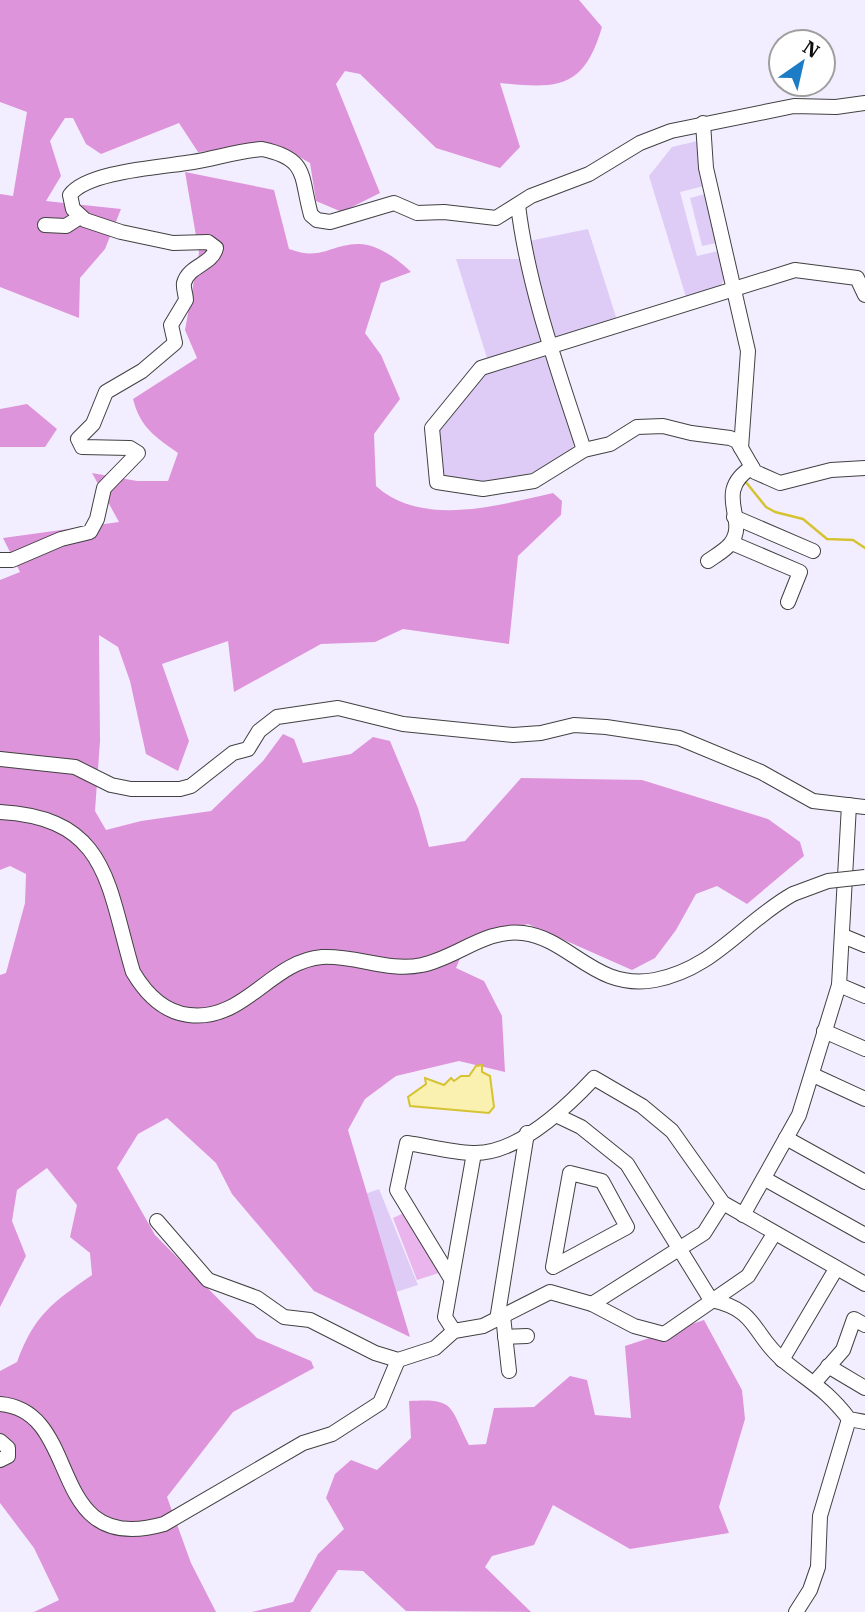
<svg xmlns="http://www.w3.org/2000/svg" width="865" height="1612" viewBox="0 0 865 1612" font-family="'IBM Plex Serif',serif">
<rect width="100%" height="100%" fill="#f3eeff"/>
<!-- farmland -->
<g fill="#deccf7">
<path d="M697 141 704 186 680 192 697 256 718 251 725 278 720 287 686 297 649 176 672 147Z"/>
<path d="M705 194 717 243 702 246 690 198Z"/>
<path d="M588 229 617 320 559 338 552 334 529 241Z"/>
<path d="M456 259H524L543 338 538 344 487 358Z"/>
<path d="M543 355 549 359 575 443 572 449 542 470 493 483 452 480 443 474 437 431 484 373Z"/>
<path d="M379 1189 418 1285 393 1293 365 1194Z"/>
</g>
<!-- green -->
<path fill="#eab5ec" d="M406 1212 442 1272 417 1280 393 1218Z"/>
<!-- forest -->
<g fill="#de94db">
<path d="M0 0H579L602 27C584 89 558 89 500 83L520 147 500 168 436 148 360 74 345 71 336 84 380 193 342 212 316 201 310 163 282 147 198 152 179 123 101 154 86 144 73 118H65L50 141 61 176 46 201 121 209 105 249 80 278 79 318 0 287V194L13 196 27 112 0 102Z"/>
<path d="M185 172 274 190 289 249C322 261 328 245 358 244 376 243 399 260 411 272L381 283 365 333 381 355 400 399 374 434 376 486C422 528 499 505 553 493L562 501 561 515 518 556 509 644 403 629 375 642 321 644 234 692 228 641 162 664 189 741 178 771 146 754 130 681 118 647 99 635 100 741 95 811 106 830 141 821 211 811 263 761 283 734 294 739 303 763 351 754 373 737 390 741 418 808 429 847 465 841 521 778 642 780 768 819 800 842 804 856 747 904 717 886 696 894 676 930 655 958 632 970 528 924 469 937 456 968 484 981 502 1016 505 1072 459 1061 396 1076 365 1099 348 1130 410 1337 314 1291 232 1194 216 1163 167 1118 138 1134 117 1168 155 1235 257 1338 311 1361 314 1368 233 1412 167 1497 191 1563 216 1612H34L59 1600 34 1548 0 1503V1371L17 1362C34 1315 52 1303 92 1275L90 1253 70 1237 77 1205 47 1168 17 1190 12 1221 26 1256 0 1307V975L6 973 25 903 26 874 10 866 0 870V580L20 572 3 538 119 522 92 473 137 481H168L178 453C155 437 140 427 133 399L197 358 185 330 199 253Z"/>
<path d="M27 404 57 429 45 447H0V409Z"/>
<path d="M704 1320 742 1390 745 1419 719 1507 729 1533 630 1549 553 1505 534 1545 492 1556 485 1567 531 1612 406 1611 363 1571 338 1570 310 1612H252L293 1602 318 1554 344 1529 326 1498 335 1474 351 1460 377 1470 411 1438 409 1401C456 1398 449 1406 469 1445L486 1444 494 1408 534 1407 570 1376 587 1380 595 1415 631 1418 625 1346Z"/>
</g>
<!-- water -->
<path fill="#faf0af" stroke="#d5c332" stroke-width="2" d="M482 1065V1072L490 1076 494 1107 489 1113 410 1106 408 1097 426 1084 425 1078 444 1085 451 1078 454 1081 461 1076H469L476 1066Z"/>
<g fill="none" stroke-linecap="round" stroke-linejoin="round">
<!-- stream -->
<path stroke="#d5c332" stroke-width="2.5" d="M745 481 766 507 775 512 803 519 827 539 853 540 865 548"/>
<!-- minor casing -->
<g stroke="#414141" stroke-width="16">
<g id="minor">
<path d="M703 123 706 168 748 351 741 448"/>
<path d="M518 205C528 288 558 370 584 450"/>
<path d="M45 225 66 226 80 217"/>
<path d="M865 295 857 278 795 270 481 368 432 428 437 482 483 489 534 481 584 450 610 444 637 427 663 426 691 433 730 438 737 441 755 472 780 483 831 470 865 468"/>
<path d="M734 517 813 551"/>
<path d="M732 543 800 572 788 602"/>
<path d="M0 560H12L61 539 90 532 97 519 104 488 138 453 130 448 82 447 78 439 93 424 106 392 142 371 175 343 171 325 186 300C186 295 183 288 184 283 189 265 212 265 216 248L208 242 173 243 121 232 85 220 73 209 70 195C87 171 164 167 193 162 217 158 238 151 262 149 309 159 300 176 311 215L317 220 330 222 394 203 417 213 444 212 496 218 531 196 589 174 640 143 671 131 794 106 836 107 865 103"/>
<path d="M708 561C715 556 726 550 731 543 749 519 712 493 752 467"/>
<path d="M0 759 75 767 111 785 131 789H180L191 786 233 753 248 749 259 731 277 717 338 708 403 724 513 735 541 733 574 725 606 727 679 738 761 772 813 801 865 807"/>
<path d="M0 812C109 818 107 885 133 972 146 994 163 1012 189 1015 244 1022 271 961 322 957 356 955 388 972 422 965 456 958 487 928 523 933 571 939 595 991 655 980 714 969 743 922 793 894"/>
<path d="M843 936 865 945"/>
<path d="M839 985 865 996"/>
<path d="M824 1031 865 1049"/>
<path d="M813 1075 865 1099"/>
<path d="M558 1116 581 1127 627 1164 711 1300C759 1310 752 1335 784 1361 811 1383 827 1390 849 1419L865 1422"/>
<path d="M786 1138 865 1182"/>
<path d="M570 1173 602 1181 627 1227 553 1267Z"/>
<path d="M765 1179 865 1235"/>
<path d="M743 1215 799 1115 839 985 849 805"/>
<path d="M157 1221 208 1280 257 1298 284 1317 310 1320 375 1353 398 1360 435 1348 454 1331 483 1326 550 1292 592 1304 634 1326 664 1334 748 1276 774 1234"/>
<path d="M450 1277 397 1190 407 1143C428 1146 451 1152 472 1153 517 1155 566 1108 594 1078L642 1106 672 1131 723 1203 865 1284"/>
<path d="M592 1304 704 1233 723 1203"/>
<path d="M503 1316 509 1371"/>
<path d="M497 1320 527 1133"/>
<path d="M454 1331 445 1317 474 1153"/>
<path d="M505 1337 527 1336"/>
<path d="M782 1360 836 1269"/>
<path d="M828 1366 865 1388"/>
<path d="M815 1382 843 1350 854 1319 865 1325"/>
<path d="M0 1404C85 1411 43 1558 164 1524L303 1443 332 1434 380 1403 398 1360"/>
<path d="M0 1441 8 1448V1456L0 1460"/>
<path d="M796 1612 810 1590 818 1567 820 1516 849 1419"/>
</g>
</g>
<!-- minor -->
<use href="#minor" stroke="#fff" stroke-width="14"/>
<!-- minor-bridge casing -->
<g stroke="#414141" stroke-width="16" stroke-linecap="butt">
<path id="minor-bridge" d="M793 894 828 881 865 877"/>
</g>
<!-- minor-bridge -->
<use href="#minor-bridge" stroke="#fff" stroke-width="14"/>
</g>
<!-- north arrow -->
<g transform="translate(802 63) rotate(34)"><circle r="33" fill="#ffffff" stroke="#9f9f9f" stroke-width="2"/>
<path d="M0-5L12 26L0 18L-12 26Z" fill="#1d7cc6"/>
<text y="-10" font-size="19" font-weight="bold" text-anchor="middle" fill="#0e0e0e">N</text>
</g>
</svg>
